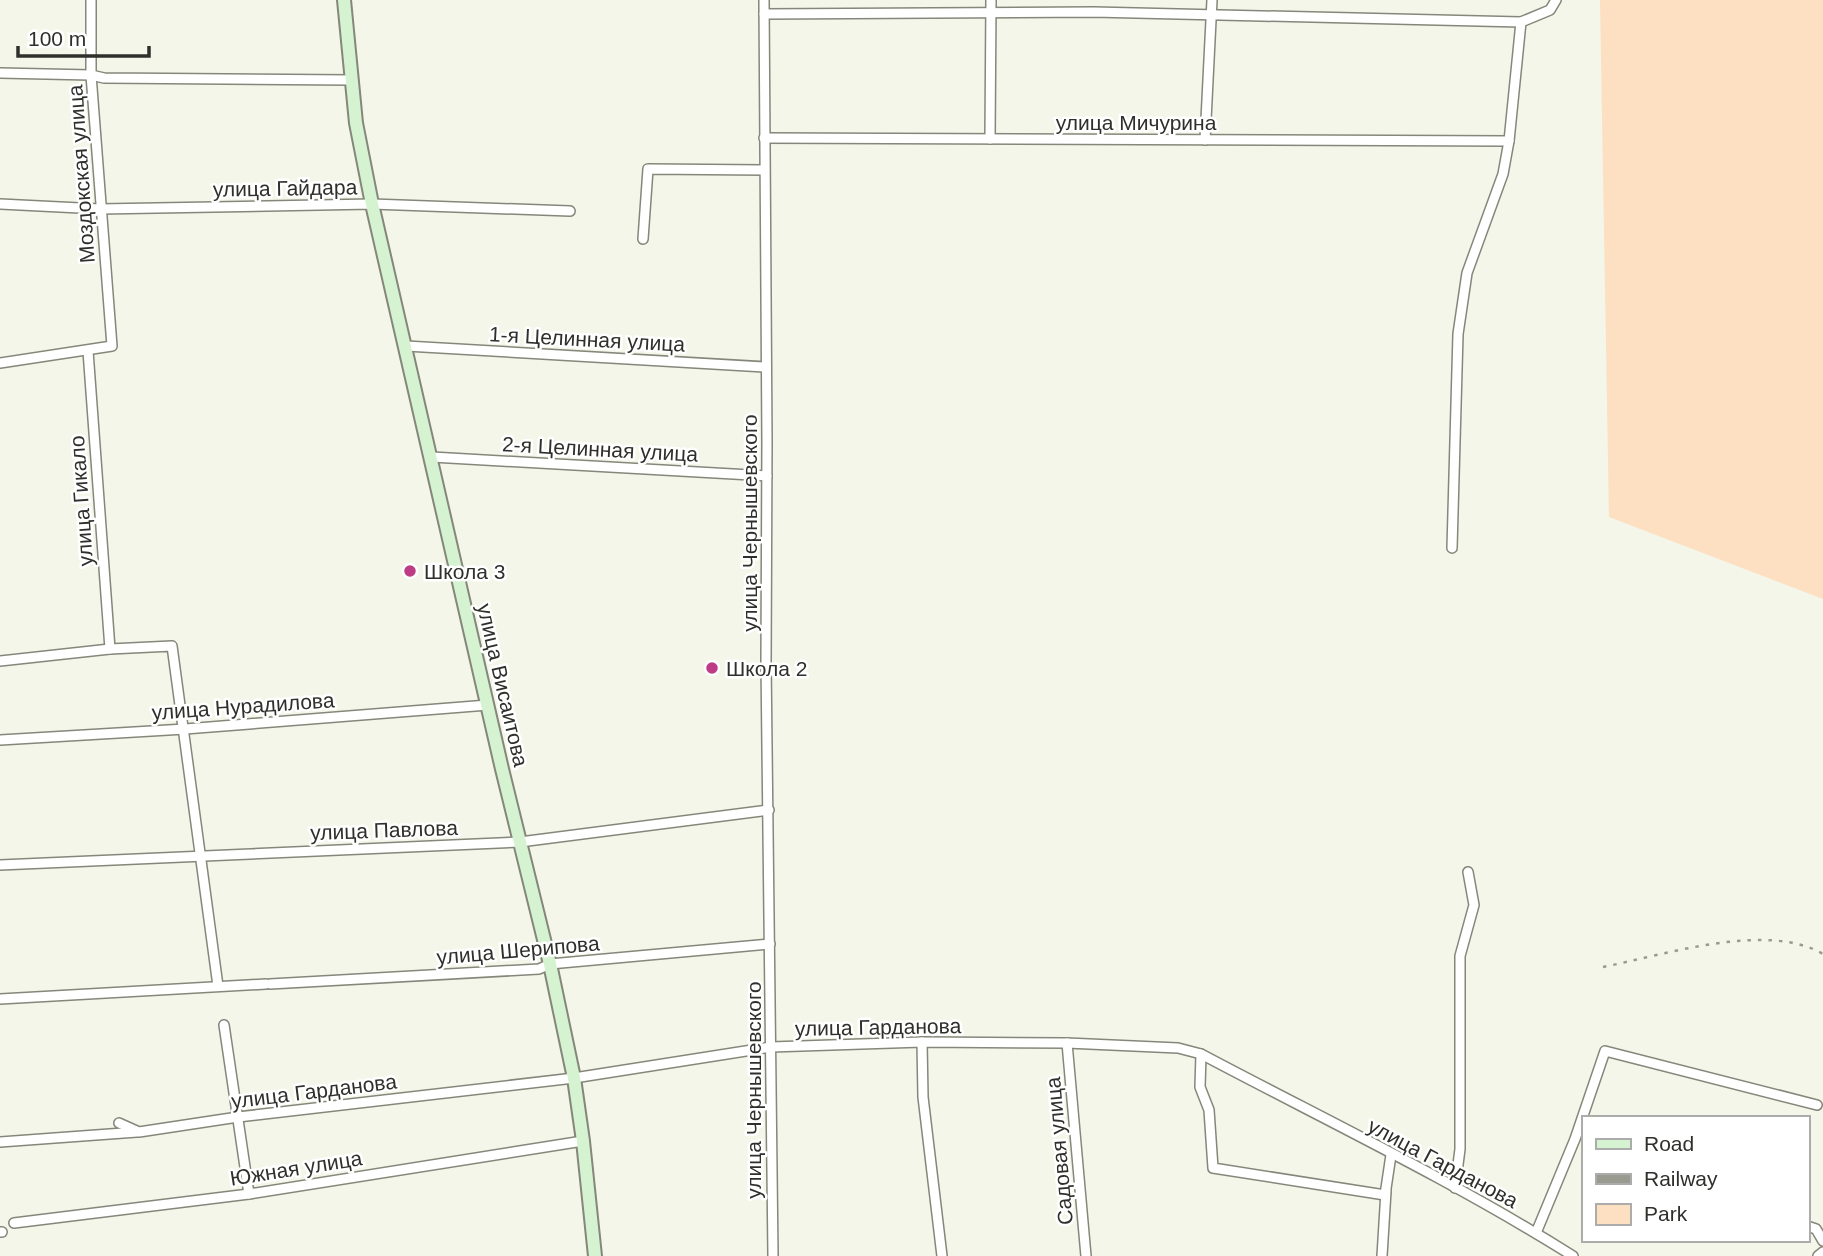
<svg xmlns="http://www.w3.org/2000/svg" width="1823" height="1256" viewBox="0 0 1823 1256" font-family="Helvetica,sans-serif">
<rect width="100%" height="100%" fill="#f3f6e8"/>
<!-- green -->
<path fill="#fddfc2" d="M1600 0H1823V599L1609 517Z"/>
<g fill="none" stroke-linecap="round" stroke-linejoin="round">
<!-- street casing -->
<g stroke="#85877a" stroke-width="12">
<g id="street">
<path d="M764 0 767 442 766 662 773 1256"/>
<path d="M764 14 1094 12 1521 22"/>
<path d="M0 73 91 75 104 78 351 80"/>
<path d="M764 138 1509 141"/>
<path d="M990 139 991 0"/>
<path d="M1205 140 1212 0"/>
<path d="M0 204 100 209 372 204 570 211"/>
<path d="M643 239 648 169 764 170"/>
<path d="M406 346 766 367"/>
<path d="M88 351 110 649"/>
<path d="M0 363 112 346 91 75V0"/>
<path d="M432 457 767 476"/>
<path d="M1452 548 1458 334 1467 273 1503 174 1509 141 1521 22 1550 10 1556 0"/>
<path d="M0 661 110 649 172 646 218 986"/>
<path d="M0 740 185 729 488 705"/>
<path d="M0 865 520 842 769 810"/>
<path d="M270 984 539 969 550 964 770 944"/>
<path d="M0 999 266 984"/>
<path d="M224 1025 249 1194"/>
<path d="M922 1042 923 1097 942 1256"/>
<path d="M1067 1043 1086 1256"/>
<path d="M1201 1054 1200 1087 1209 1110 1213 1168 1385 1195 1391 1155"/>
<path d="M119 1123 139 1132 238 1117 574 1078 771 1047 922 1042 1067 1043 1178 1048 1201 1054 1220 1064C1338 1126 1460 1185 1573 1256"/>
<path d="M0 1142 137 1132"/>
<path d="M1455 1188 1460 1149V956L1474 905 1468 872"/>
<path d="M14 1223 249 1194 583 1141"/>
<path d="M1807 1226 1816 1229 1823 1241"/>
<path d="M0 1232H2"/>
<path d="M1536 1233 1575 1139 1605 1051 1817 1105"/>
<path d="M1382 1256 1386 1191"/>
<path d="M1818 1256 1823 1252"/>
</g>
</g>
<!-- secondary casing -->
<g stroke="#85877a" stroke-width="16">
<path id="secondary" d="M344 0 356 123 372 204 502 769 550 964 574 1078 583 1141 595 1256"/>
</g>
<!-- street -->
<use href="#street" stroke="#fff" stroke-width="9"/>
<!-- secondary -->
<use href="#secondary" stroke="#d5f2d1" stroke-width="12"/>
<!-- rail -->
<path stroke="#999b91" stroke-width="2.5" stroke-dasharray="3.5 7" stroke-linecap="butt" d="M1603 967C1664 955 1767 921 1823 954"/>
</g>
<!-- markers -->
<g fill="#bd3c85" stroke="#fff" stroke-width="2.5">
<circle cx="410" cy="571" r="7"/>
<circle cx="712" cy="668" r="7"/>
</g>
<g text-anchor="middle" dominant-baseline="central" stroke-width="5" stroke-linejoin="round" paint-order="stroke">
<!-- street labels -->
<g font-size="21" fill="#2f302b" stroke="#fff">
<text x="1136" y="122">улица Мичурина</text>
<text transform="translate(81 174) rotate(-94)">Моздокская улица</text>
<text transform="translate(285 188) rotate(-1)">улица Гайдара</text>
<text transform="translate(587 339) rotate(3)">1-я Целинная улица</text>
<text transform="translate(600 449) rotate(3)">2-я Целинная улица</text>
<text transform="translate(81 501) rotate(-94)">улица Гикало</text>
<text transform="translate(749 523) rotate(-90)">улица Чернышевского</text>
<text transform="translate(503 685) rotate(77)">улица Висаитова</text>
<text transform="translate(243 706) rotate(-4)">улица Нурадилова</text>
<text transform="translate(384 830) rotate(-2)">улица Павлова</text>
<text transform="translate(518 950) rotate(-5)">улица Шерипова</text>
<text transform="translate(878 1027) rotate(-1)">улица Гарданова</text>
<text transform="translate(753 1090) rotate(-90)">улица Чернышевского</text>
<text transform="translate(314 1091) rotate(-7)">улица Гарданова</text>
<text transform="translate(1059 1151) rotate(-95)">Садовая улица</text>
<text transform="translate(1443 1163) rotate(28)">улица Гарданова</text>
<text transform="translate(296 1168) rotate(-9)">Южная улица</text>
</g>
<!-- poi labels -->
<g font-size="21" fill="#2f302b" stroke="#fff" text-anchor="start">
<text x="424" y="571">Школа 3</text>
<text x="726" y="668">Школа 2</text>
</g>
</g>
<!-- legend -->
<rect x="1582" y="1116" width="228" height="126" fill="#ffffff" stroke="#acacaa" stroke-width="2"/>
<rect x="1596" y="1139" width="35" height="10" fill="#d5f2d1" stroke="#acacaa" stroke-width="2"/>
<text x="1644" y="1151" font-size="21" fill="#2f302b">Road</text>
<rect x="1596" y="1174" width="35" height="10" fill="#999b91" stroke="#acacaa" stroke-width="2"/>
<text x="1644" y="1186" font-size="21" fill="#2f302b">Railway</text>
<rect x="1596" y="1204" width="35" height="21" fill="#fddfc2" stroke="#acacaa" stroke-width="2"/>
<text x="1644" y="1221" font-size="21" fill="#2f302b">Park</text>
<!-- scale -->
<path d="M18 46v10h131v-10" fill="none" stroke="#2f302b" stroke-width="3.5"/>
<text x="28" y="46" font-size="21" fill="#2f302b" stroke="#ffffff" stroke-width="5" paint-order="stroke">100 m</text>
</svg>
